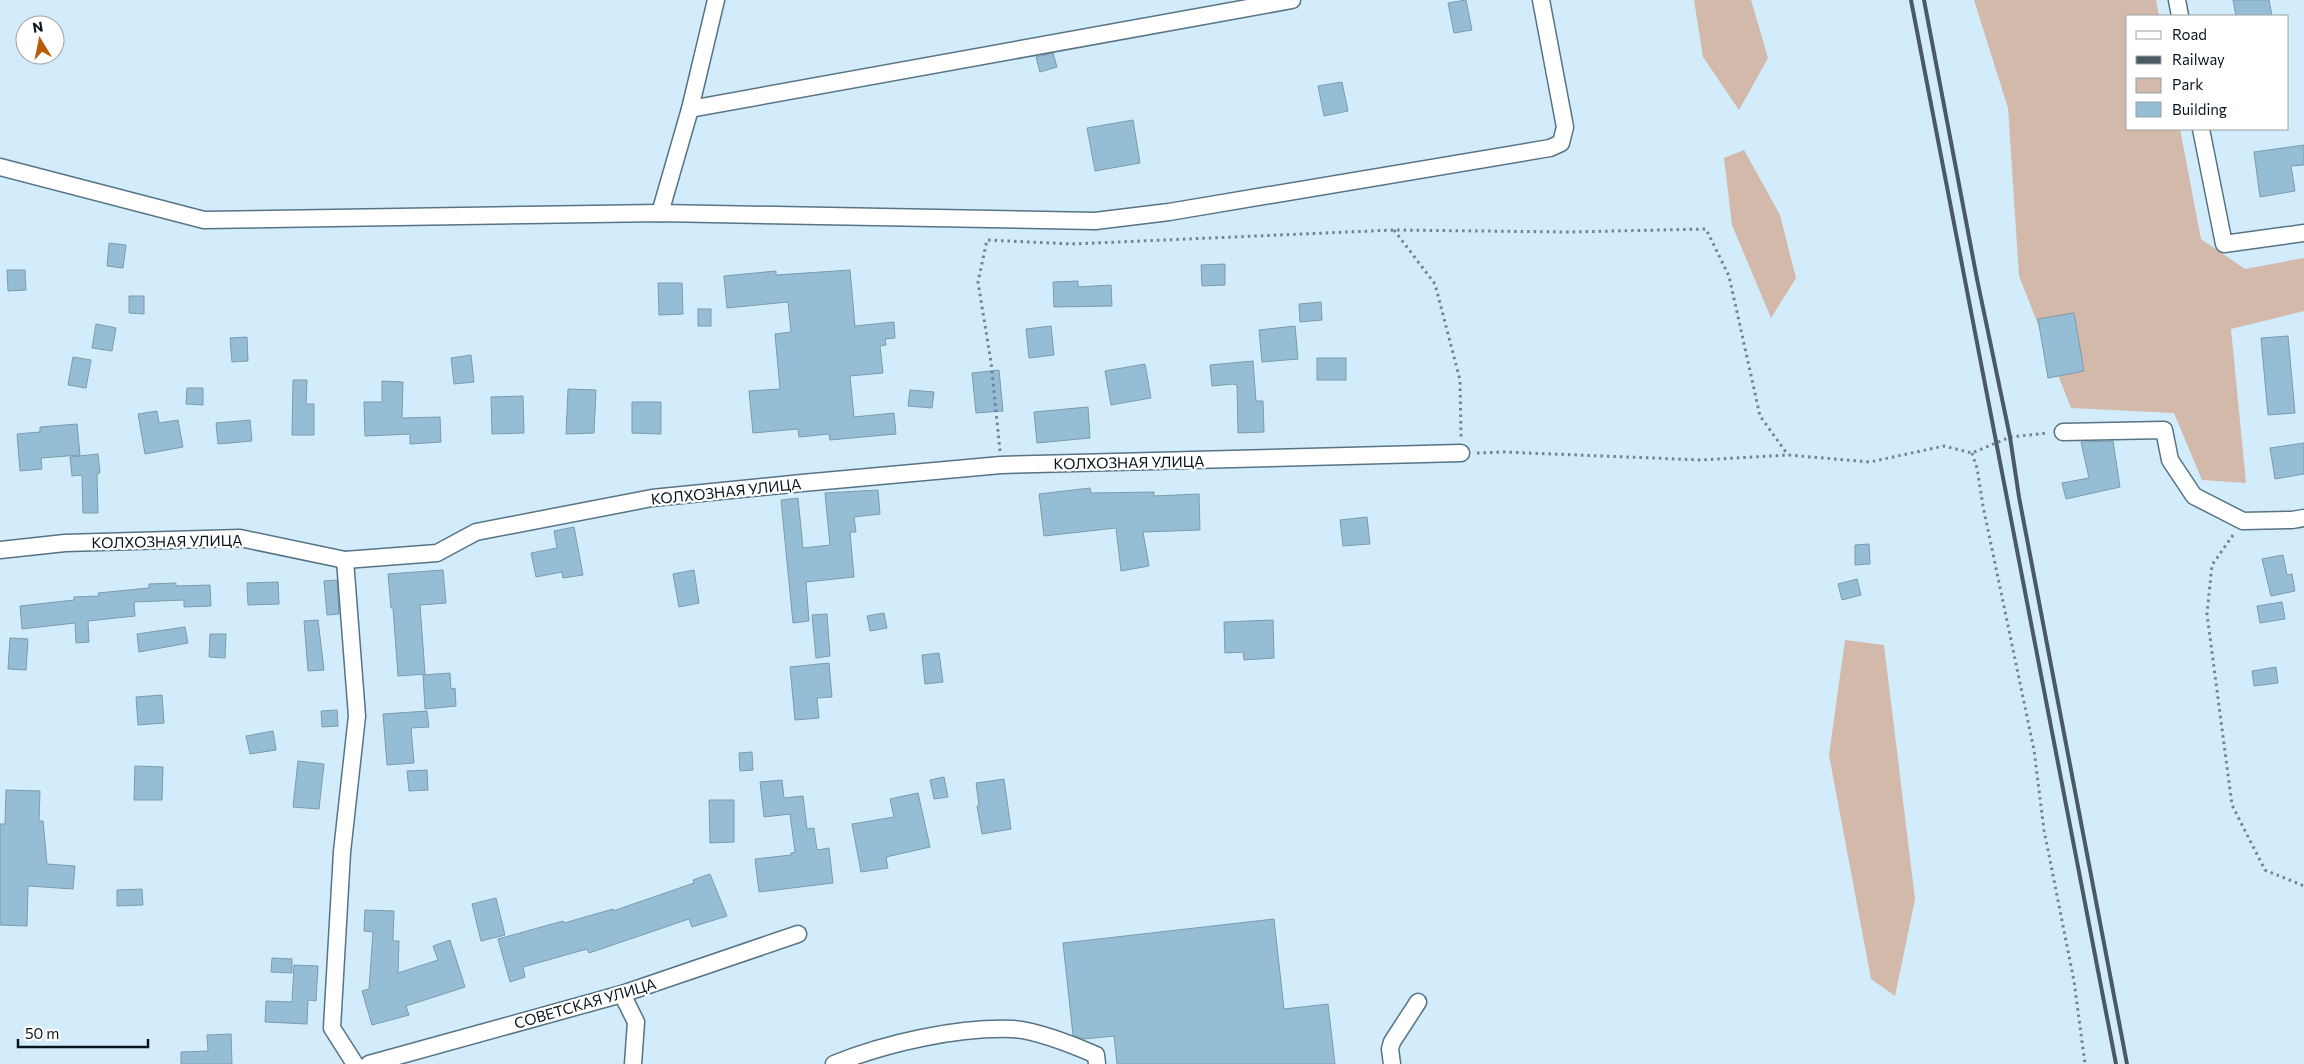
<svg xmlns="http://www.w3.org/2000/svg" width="2304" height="1064" viewBox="0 0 2304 1064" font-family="Commissioner,sans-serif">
<rect width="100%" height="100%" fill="#d2ecfc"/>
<!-- green -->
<g fill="#d2b9a9">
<path d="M1694 0H1751L1768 58 1739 110 1703 57Z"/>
<path d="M1974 0H2156L2159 16H2128V129H2180L2201 239 2245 269 2304 258V311L2231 329 2246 483 2202 480 2174 413 2071 408 2019 276 2008 108Z"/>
<path d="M1744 150 1780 215 1796 278 1771 318 1732 225 1724 158Z"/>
<path d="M1845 640 1884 645 1915 899 1895 996 1871 979 1829 755Z"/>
</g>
<!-- building -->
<g fill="#95bed6" stroke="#7c9bad">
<path d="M1466 0 1472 30 1454 33 1448 3Z"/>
<path d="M2233 0H2269L2272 16H2236Z"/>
<path d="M1053 53 1057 67 1040 72 1036 57Z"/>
<path d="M1342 82 1348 111 1324 116 1318 86Z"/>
<path d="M1133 120 1140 163 1095 171 1087 128Z"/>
<path d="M2304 145V165L2291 166 2295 191 2260 197 2254 152Z"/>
<path d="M109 243 126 245 123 268 107 266Z"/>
<path d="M1225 264V285L1202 286 1201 265Z"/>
<path d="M7 270H25L26 290 8 291Z"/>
<path d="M850 270 855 326 894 322 895 338 885 339 886 345 880 346 883 373 850 376 854 417 894 413 896 434 830 440 829 434 799 437 798 429 753 433 749 391 780 389 775 334 791 332 788 302 727 308 724 276 776 271V275Z"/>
<path d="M1078 281V287L1111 285 1112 306 1054 307 1053 282Z"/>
<path d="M658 283H682L683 314 659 315Z"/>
<path d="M129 296H144V314L129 313Z"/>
<path d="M1321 302 1322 320 1300 322 1299 304Z"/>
<rect x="698" y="309" width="13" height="17"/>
<path d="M2074 313 2084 371 2048 378 2038 319Z"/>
<path d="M96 324 116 328 112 351 92 348Z"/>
<path d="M1051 326 1054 355 1029 358 1026 329Z"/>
<path d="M1295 326 1298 359 1262 362 1259 330Z"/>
<path d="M2288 336 2295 413 2268 415 2261 338Z"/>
<path d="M247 337 248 361 232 362 230 338Z"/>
<path d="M471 355 474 382 454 384 451 358Z"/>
<path d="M73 357 91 360 86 388 68 385Z"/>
<rect x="1317" y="358" width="29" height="22"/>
<path d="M1253 361 1256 401H1263L1264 432 1238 433 1237 385 1233 384 1212 386 1210 365Z"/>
<path d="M1145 364 1151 398 1111 405 1105 371Z"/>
<path d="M999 370 1003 411 976 413 972 373Z"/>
<path d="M293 380H307L306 404H314V435H292Z"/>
<path d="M382 381 403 382 402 418 440 417 441 442 410 444V434L365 436 364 402H382Z"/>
<path d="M187 388H203V405L186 404Z"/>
<path d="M568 389 596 390 594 433 566 434Z"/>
<path d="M910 390 934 392 932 408 908 406Z"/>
<path d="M523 396 524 433 492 434 491 397Z"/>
<path d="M632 402H661V434L632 433Z"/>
<path d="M1088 407 1090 438 1037 443 1034 412Z"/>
<path d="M157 411 159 423 178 420 183 447 145 454 138 414Z"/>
<path d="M250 420 252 441 218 444 216 423Z"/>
<path d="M77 424 80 455 41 458 42 469 20 471 17 434 40 432V427Z"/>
<path d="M2113 441 2120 487 2066 499 2062 483 2089 478 2081 442Z"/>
<path d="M2304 443V474L2275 479 2270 448Z"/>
<path d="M98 454 100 473 97 474 98 513H83L82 475 72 476 70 457Z"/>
<path d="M1090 488 1091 493 1154 492V496L1199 494 1200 530 1143 532 1149 566 1121 571 1116 528 1044 536 1039 494Z"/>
<path d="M878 490 880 514 854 517 856 532H850L854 577 806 582 809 621 793 623 781 500 798 498 803 548 830 545 825 493Z"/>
<path d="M1367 517 1370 544 1343 546 1340 520Z"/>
<path d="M574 527 583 575 563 578 562 572 536 577 531 553 557 548 554 531Z"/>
<path d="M1869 544 1870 564 1855 565V545Z"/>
<path d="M2283 555 2287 575 2292 574 2295 591 2271 596 2262 559Z"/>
<path d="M443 570 446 603 420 605 425 674 398 676 393 608H391L388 574Z"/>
<path d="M694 570 699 603 679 607 673 574Z"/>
<path d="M1857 579 1861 595 1842 600 1838 584Z"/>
<path d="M337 580 339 614 327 615 324 581Z"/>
<path d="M278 582 279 604 248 605 247 583Z"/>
<path d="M176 583V586L210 585 211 606 184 607V600L134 602 135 616 88 621 89 642 76 643 75 623 22 629 20 606 74 600V597L99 596 98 593 149 588V584Z"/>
<path d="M2282 602 2285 619 2260 623 2257 606Z"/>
<path d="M884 613 887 628 870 631 867 616Z"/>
<path d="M827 614 830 656 816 658 812 615Z"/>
<path d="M318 620 324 670 308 671 304 621Z"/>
<path d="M1273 620 1274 658 1244 660 1243 652 1225 653 1224 622Z"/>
<path d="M185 627 188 643 139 652 137 634Z"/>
<path d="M210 634H226L225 658 209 657Z"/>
<path d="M10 638 28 639 26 670 8 669Z"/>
<path d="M939 653 943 682 925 684 922 655Z"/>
<path d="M829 663 832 697 817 698 819 718 795 720 790 667Z"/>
<path d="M2276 667 2278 683 2254 686 2252 671Z"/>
<path d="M450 673 451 689 455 688 456 706 425 709 423 675Z"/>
<path d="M162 695 164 723 138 725 136 697Z"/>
<path d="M337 710 338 726 322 727 321 711Z"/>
<path d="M427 711 429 727 411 728 414 763 387 765 383 714Z"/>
<path d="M273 731 276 750 250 754 246 736Z"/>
<path d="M752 752 753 770 740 771 739 753Z"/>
<path d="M298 761 324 764 319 809 293 807Z"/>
<path d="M135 766 163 767 162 800H134Z"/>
<path d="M427 770 428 790 409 791 407 771Z"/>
<path d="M944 777 948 797 934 799 930 780Z"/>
<path d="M1004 779 1011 829 982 834 977 806 979 805 976 783Z"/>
<path d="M782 780 784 798 803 796 807 829 814 828 817 850 829 848 833 883 759 892 755 859 791 855V853L795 852 790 814 764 817 760 782Z"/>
<path d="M6 790 40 791 39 821H43L47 864 75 866 73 889 28 886 27 926 0 925V824H5Z"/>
<path d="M918 793 930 847 886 857 888 868 861 872 852 824 894 817 890 799Z"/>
<path d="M709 800H734V842L710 843Z"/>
<path d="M710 874 727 916 692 927 689 919 589 953 587 949 523 967 525 977 510 982 498 939 563 921 564 923 613 909V911L694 883 693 880Z"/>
<path d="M142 889 143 905 117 906V890Z"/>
<path d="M496 898 505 935 481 941 472 904Z"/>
<path d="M365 910 394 911 393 941H399L398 973 438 960 433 946 450 940 465 987 406 1006 409 1015 372 1025 362 991 369 989 373 932 364 931Z"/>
<path d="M1274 919 1284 1009 1328 1004 1335 1064H1117L1114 1036 1084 1039 1073 1035 1063 943Z"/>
<path d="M272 958 292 959V973L271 972Z"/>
<path d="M294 965 318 966 316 1001 308 1000 307 1024 265 1022 266 1001 292 1002Z"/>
<path d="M231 1034 232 1064H181V1052L208 1051 207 1035Z"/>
</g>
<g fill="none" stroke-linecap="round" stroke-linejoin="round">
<!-- minor casing -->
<g stroke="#567485" stroke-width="19">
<g id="minor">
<path d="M2177 0 2180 16"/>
<path d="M690 109 1292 0"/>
<path d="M2201 129 2224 244 2304 233"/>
<path d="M0 167 204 220 660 213 1095 221 1169 212 1550 148 1561 143 1565 127 1541 0"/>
<path d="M660 213 690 109 716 0"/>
<path d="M2063 432 2164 430 2170 460 2194 496 2243 521 2292 520 2304 518"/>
<path d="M0 550 65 543 240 538 345 560 437 553 476 532 652 498 802 483 1001 465 1461 453"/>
<path d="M345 560 357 716 342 852 332 1028 355 1064"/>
<path d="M622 994 636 1022 633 1064"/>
<path d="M369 1064 622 994 798 934"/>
<path d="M834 1064C886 1043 957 1027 1013 1029 1038 1031 1073 1045 1096 1055L1097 1064"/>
<path d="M1392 1064 1390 1049 1392 1042 1418 1002"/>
</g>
</g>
<!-- path -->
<g stroke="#718490" stroke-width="3" stroke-dasharray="2.5 4" stroke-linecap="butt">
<path d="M1394 230 1435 284 1460 380 1461 437"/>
<path d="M1000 451 991 362 978 282 987 240 1072 244 1394 230 1568 232 1706 229 1729 276 1760 416 1788 455"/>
<path d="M1477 453 1503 452 1702 460 1788 455 1870 462 1944 446 1972 453 2010 437 2048 433"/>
<path d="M1972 453 1977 468 1983 506 2034 750 2044 830 2074 981 2085 1064"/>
<path d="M2233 535 2212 565 2207 614 2232 805 2265 870 2304 886"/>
</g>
<!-- minor -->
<use href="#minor" stroke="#fff" stroke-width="16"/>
<!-- rail -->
<g stroke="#4a5a64" stroke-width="4">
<path d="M1911 0 2116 1064"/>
<path d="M1924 0 1977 279 2010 437 2019 497 2127 1064"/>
</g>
</g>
<g text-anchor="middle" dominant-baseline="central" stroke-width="4.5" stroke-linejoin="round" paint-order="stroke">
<!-- street labels -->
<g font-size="15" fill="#08141b" stroke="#fff">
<text transform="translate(1129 462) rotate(-1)">КОЛХОЗНАЯ УЛИЦА</text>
<text transform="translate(726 491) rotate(-6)">КОЛХОЗНАЯ УЛИЦА</text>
<text transform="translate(167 541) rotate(-1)">КОЛХОЗНАЯ УЛИЦА</text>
<text transform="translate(585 1003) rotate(-16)">СОВЕТСКАЯ УЛИЦА</text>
</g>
</g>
<!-- legend -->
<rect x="2126" y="15" width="162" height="115" fill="#ffffff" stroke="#9ca1a4"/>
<rect x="2136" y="31" width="25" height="8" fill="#ffffff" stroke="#9ca1a4"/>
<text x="2172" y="40" font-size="15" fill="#08141b">Road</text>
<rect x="2136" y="56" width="25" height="8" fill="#4a5a64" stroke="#9ca1a4"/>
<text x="2172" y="65" font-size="15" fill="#08141b">Railway</text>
<rect x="2136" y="78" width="25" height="15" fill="#d2b9a9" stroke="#9ca1a4"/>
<text x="2172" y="90" font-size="15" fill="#08141b">Park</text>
<rect x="2136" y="102" width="25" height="15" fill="#95bed6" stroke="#9ca1a4"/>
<text x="2172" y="115" font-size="15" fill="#08141b">Building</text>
<!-- north arrow -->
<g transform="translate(40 40) rotate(350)"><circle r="24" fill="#ffffff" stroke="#9ca1a4"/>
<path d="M0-4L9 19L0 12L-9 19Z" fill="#b95c08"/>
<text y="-8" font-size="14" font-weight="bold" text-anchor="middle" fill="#08141b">N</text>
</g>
<!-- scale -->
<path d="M18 1039v8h130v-8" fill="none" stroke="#08141b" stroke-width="2.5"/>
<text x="25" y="1039" font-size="15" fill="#08141b" stroke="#ffffff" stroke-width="4" paint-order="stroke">50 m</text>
</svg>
